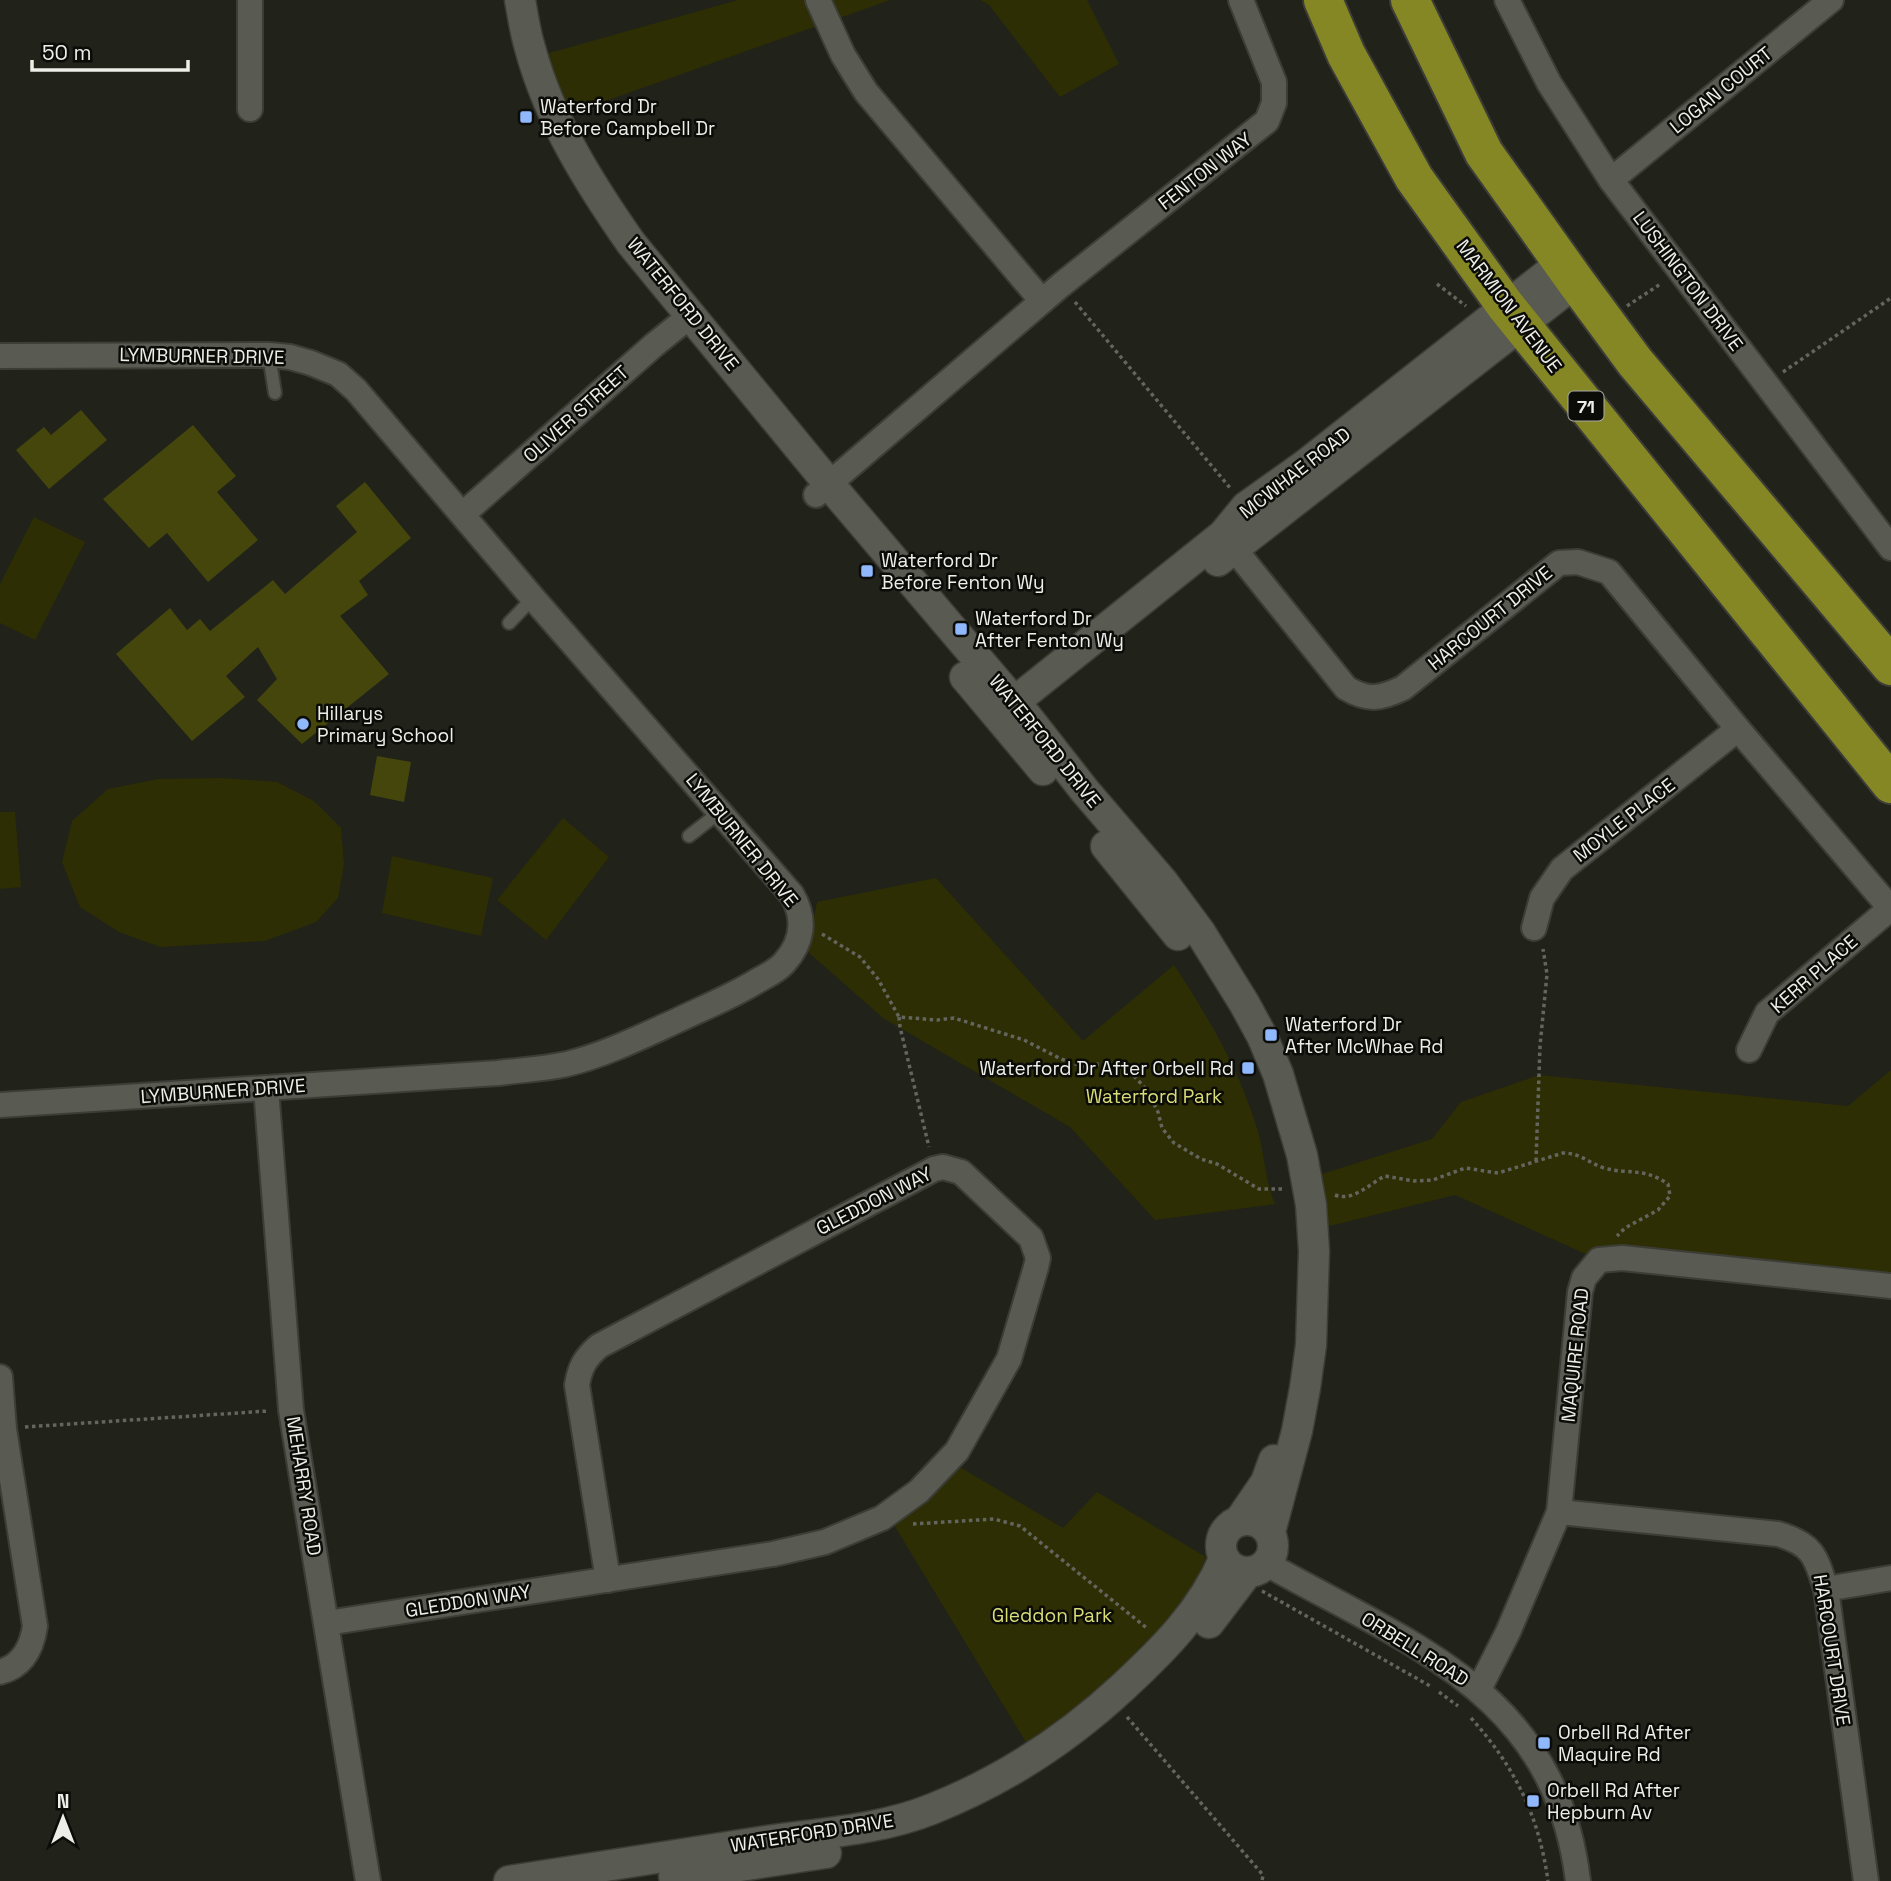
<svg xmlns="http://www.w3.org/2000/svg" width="1891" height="1881" viewBox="0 0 1891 1881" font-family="'Space Grotesk',sans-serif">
<rect width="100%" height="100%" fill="#21221a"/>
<!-- green -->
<g fill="#2d2e03">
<path d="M738 0H890L569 114 542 55Z"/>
<path d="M980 0H1087L1119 64 1060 97 989 5Z"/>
<path d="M34 517 85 542 35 640 0 623V584Z"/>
<path d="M223 778 277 782 314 801 341 828 344 864 338 898 316 922 265 941 160 947 119 932 80 907 62 862 72 821 108 789 158 779Z"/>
<path d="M0 812H15L21 887 0 889Z"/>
<path d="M563 818 609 857 546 940 497 900Z"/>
<path d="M392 856 493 878 481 936 382 913Z"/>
<path d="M936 878 1083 1041 1174 965C1207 1015 1238 1067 1256 1125 1265 1151 1264 1179 1275 1204L1155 1220 1070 1127 883 1018 807 951 817 902Z"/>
<path d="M1891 1070V1273L1599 1260 1455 1195 1326 1227 1319 1175 1432 1139 1461 1102 1539 1075 1848 1106Z"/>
<path d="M958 1466 1063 1528 1097 1492 1206 1557 1184 1608 1142 1653 1030 1749 894 1525 929 1498Z"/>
</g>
<!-- building -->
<g fill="#45460c">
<path d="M81 410 107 440 49 489 16 450 44 427 51 435Z"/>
<path d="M193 425 236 476 217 492 258 540 208 582 167 533 149 548 103 499Z"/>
<path d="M365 482 411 538 359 581 368 595 340 616 389 674 302 744 257 700 277 679 258 647 226 676 245 697 192 741 116 654 170 608 187 630 200 619 210 631 273 580 285 594 357 532 336 506Z"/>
<path d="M377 756 411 762 404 802 370 795Z"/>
</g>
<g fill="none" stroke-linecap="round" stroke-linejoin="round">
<!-- service casing -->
<g stroke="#3d3d37" stroke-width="16">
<g id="service">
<path d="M269 355 275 393"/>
<path d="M509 623 533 598"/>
<path d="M689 836 721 811"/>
</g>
</g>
<!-- minor casing -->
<g stroke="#3d3d37" stroke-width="28">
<g id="minor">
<path d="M818 0 843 55 866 92 1042 301"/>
<path d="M1507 0 1549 83 1611 180 1891 548"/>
<path d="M250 109V0"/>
<path d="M1611 180 1831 0"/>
<path d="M0 356 269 355 290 357 311 363 338 374 356 390 533 598 792 895C806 919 803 942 784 963 777 971 766 976 757 981 731 997 703 1008 676 1021 641 1037 604 1055 567 1064 544 1069 521 1070 498 1073L0 1105"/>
<path d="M816 495 1061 285 1267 121 1274 103V82L1241 0"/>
<path d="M463 514 654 345 690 316"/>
<path d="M1223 535 1346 688C1368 701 1380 699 1403 688L1559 563 1578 562 1609 572 1738 729 1891 909"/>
<path d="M1534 928 1542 898 1562 869 1738 729"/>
<path d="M1749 1050 1767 1013 1891 908"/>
<path d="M266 1088 291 1410 368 1881"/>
<path d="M0 1377 4 1429 35 1626C32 1647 23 1666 0 1672"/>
<path d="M1559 1512 1778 1534C1813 1544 1816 1557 1826 1589L1866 1881"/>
<path d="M1267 1564C1412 1646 1555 1692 1578 1881"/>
<path d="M1826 1589 1891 1578"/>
<path d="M327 1623 773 1554 825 1542 882 1518 919 1491 957 1451 1009 1359 1036 1267 1038 1258 1031 1238 961 1172 943 1167 934 1169 599 1346C585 1358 580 1367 577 1385L608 1580"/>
<path d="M1479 1689 1508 1632 1559 1512 1580 1292 1584 1278 1599 1260 1622 1258 1891 1286"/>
</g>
</g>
<!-- tertiary casing -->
<g stroke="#3d3d37" stroke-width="33">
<g id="tertiary">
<path d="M520 0C523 16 525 32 530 48 549 119 589 183 631 243L829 484 1027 717 1085 791 1163 882 1200 932 1244 1003 1262 1036 1278 1074 1302 1155 1311 1205 1314 1251 1311 1345 1305 1388 1297 1431 1270 1532"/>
<path d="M1218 561 1576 282"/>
<path d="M965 677 1043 770"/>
<path d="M998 715 1223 535 1246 507 1305 465 1563 262"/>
<path d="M1106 846 1178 935"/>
<circle cx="1247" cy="1546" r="26"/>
<path d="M1240 1520 1266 1482 1274 1460"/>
<path d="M1209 1623 1247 1573"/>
<path d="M674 1876 826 1853"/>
<path d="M509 1881C595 1868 680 1854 766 1841 821 1833 880 1830 932 1809 1005 1780 1066 1740 1123 1687 1164 1649 1202 1611 1224 1559"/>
</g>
</g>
<!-- trunk casing -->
<g stroke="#3d3d37" stroke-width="42">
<g id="trunk">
<path d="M1323 0 1346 54 1414 178 1505 305 1891 784"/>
<path d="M1410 0 1484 153 1576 282 1635 362 1891 666"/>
</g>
</g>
<!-- path -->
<g stroke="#64655e" stroke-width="3.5" stroke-dasharray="3.5 3.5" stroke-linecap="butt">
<path d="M1437 284 1466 306"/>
<path d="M1075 302 1231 489"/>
<path d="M1627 306 1662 283"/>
<path d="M1783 372 1891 298"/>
<path d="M822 934 860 957 878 979 899 1017 937 1020 954 1018 1024 1040 1061 1059 1082 1066 1107 1063 1121 1067 1134 1076 1146 1089 1158 1112 1162 1128 1174 1143 1201 1159 1217 1164 1259 1189H1285"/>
<path d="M899 1017 900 1027 929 1147"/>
<path d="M1536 1161 1540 1046 1547 974 1543 949"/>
<path d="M1335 1195C1353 1202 1369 1184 1385 1176L1414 1181 1433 1180 1465 1168 1498 1173 1563 1153C1580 1153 1589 1163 1604 1168 1630 1175 1643 1167 1668 1184L1670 1196 1658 1210 1625 1228 1617 1236"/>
<path d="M25 1427 268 1411"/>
<path d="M913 1524 994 1519 1020 1526 1148 1629"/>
<path d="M1262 1591 1432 1687"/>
<path d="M1439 1692 1458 1706"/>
<path d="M1127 1717 1263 1875 1262 1881"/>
<path d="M1471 1718C1515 1767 1539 1816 1548 1881"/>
</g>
<!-- service -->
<use href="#service" stroke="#595a51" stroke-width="12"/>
<!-- minor -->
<use href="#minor" stroke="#595a51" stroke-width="24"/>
<!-- tertiary -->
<use href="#tertiary" stroke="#595a51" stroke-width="30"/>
<!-- trunk -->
<use href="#trunk" stroke="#858724" stroke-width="38"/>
</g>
<!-- markers -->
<g fill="#90b8fd" stroke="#0b0b08" stroke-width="2.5">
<rect x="519" y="110" width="14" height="14" rx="3.5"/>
<rect x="860" y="564" width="14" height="14" rx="3.5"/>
<rect x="954" y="622" width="14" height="14" rx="3.5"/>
<circle cx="303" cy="724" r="7"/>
<rect x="1264" y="1028" width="14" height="14" rx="3.5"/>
<rect x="1241" y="1061" width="14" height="14" rx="3.5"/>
<rect x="1537" y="1736" width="14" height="14" rx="3.5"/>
<rect x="1526" y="1794" width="14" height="14" rx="3.5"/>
</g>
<g text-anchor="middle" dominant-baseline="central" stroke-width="5" stroke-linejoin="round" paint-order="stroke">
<!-- shield labels -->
<rect fill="#0b0b08" stroke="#aaaaa6" stroke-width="2" x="1568.5" y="391.5" width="35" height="29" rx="5"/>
<g font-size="18" font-weight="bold" fill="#eeeee9">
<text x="1586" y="406">71</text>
</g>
<!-- street labels -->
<g font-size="19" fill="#eeeee9" stroke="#0b0b08">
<text transform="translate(1721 90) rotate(-39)">LOGAN COURT</text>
<text transform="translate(1205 171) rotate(-38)">FENTON WAY</text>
<text transform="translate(1688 281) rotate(53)">LUSHINGTON DRIVE</text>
<text transform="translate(683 304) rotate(51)">WATERFORD DRIVE</text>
<text transform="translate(1509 306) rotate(53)">MARMION AVENUE</text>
<text transform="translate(202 356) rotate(1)">LYMBURNER DRIVE</text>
<text transform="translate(576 414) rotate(-42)">OLIVER STREET</text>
<text transform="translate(1295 473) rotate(-38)">MCWHAE ROAD</text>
<text transform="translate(1490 618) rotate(-39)">HARCOURT DRIVE</text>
<text transform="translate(1045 741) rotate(51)">WATERFORD DRIVE</text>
<text transform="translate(1624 820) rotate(-38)">MOYLE PLACE</text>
<text transform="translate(742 840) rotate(51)">LYMBURNER DRIVE</text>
<text transform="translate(1814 974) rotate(-41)">KERR PLACE</text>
<text transform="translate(223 1091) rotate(-4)">LYMBURNER DRIVE</text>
<text transform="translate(874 1201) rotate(-27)">GLEDDON WAY</text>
<text transform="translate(1575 1355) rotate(-84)">MAQUIRE ROAD</text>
<text transform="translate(304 1486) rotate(81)">MEHARRY ROAD</text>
<text transform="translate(468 1601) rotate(-9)">GLEDDON WAY</text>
<text transform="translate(1415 1649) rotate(32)">ORBELL ROAD</text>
<text transform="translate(1832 1650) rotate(81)">HARCOURT DRIVE</text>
<text transform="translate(812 1833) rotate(-9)">WATERFORD DRIVE</text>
</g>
<!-- poi labels -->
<g font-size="19" fill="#eeeee9" stroke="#0b0b08" text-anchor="start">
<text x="540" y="106">Waterford Dr<tspan x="540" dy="22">Before Campbell Dr</tspan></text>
<text x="881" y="560">Waterford Dr<tspan x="881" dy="22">Before Fenton Wy</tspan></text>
<text x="975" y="618">Waterford Dr<tspan x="975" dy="22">After Fenton Wy</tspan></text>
<text x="317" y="713">Hillarys<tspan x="317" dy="22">Primary School</tspan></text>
<text x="1285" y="1024">Waterford Dr<tspan x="1285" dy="22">After McWhae Rd</tspan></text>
<text x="1234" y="1068" text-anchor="end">Waterford Dr After Orbell Rd</text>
<text x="1558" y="1732">Orbell Rd After<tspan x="1558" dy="22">Maquire Rd</tspan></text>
<text x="1547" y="1790">Orbell Rd After<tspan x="1547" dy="22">Hepburn Av</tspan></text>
</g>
<!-- park labels -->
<g font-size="19" fill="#d9dd77" stroke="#0b0b08">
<text x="1154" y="1096">Waterford Park</text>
<text x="1052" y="1615">Gleddon Park</text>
</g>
</g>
<!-- north arrow -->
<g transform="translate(63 1818)" stroke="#0b0b08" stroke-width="5" paint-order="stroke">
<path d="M0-5L12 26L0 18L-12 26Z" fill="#eeeee9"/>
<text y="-10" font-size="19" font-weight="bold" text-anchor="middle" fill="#eeeee9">N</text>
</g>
<!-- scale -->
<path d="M32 60v10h156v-10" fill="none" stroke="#eeeee9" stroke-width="3.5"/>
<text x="42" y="60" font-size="21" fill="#eeeee9" stroke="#0b0b08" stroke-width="5" paint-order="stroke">50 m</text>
</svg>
